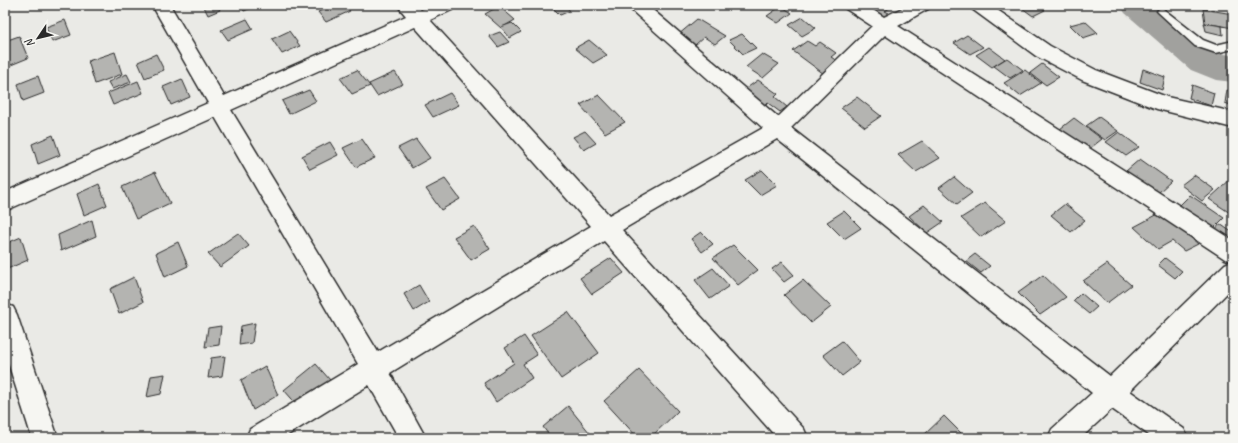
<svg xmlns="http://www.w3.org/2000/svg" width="1238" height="443" viewBox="0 0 1238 443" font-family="Caveat,sans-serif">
<rect width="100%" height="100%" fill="#eaeae6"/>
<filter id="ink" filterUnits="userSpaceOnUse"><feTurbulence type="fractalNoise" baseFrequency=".025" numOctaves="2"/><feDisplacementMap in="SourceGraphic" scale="8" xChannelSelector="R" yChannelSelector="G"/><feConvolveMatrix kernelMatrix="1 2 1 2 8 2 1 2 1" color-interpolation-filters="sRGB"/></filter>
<g filter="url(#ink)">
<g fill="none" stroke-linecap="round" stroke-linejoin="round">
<!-- river -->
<path fill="#a1a19e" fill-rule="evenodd" d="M1120 5H1159L1217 52 1233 56V82L1216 80 1191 70 1125 13Z"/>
</g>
<!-- building -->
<g fill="#b4b4b1" stroke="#2b2b2b">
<path d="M203 5H217L220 10 208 15Z"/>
<path d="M241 5H256V6L244 11Z"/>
<path d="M334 5H345L350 11 326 22 318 12Z"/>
<path d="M553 5H565L570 11 560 15 551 6Z"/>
<path d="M866 5H891L893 6 885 11 889 13 883 17Z"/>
<path d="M1018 5H1039L1045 10 1033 16Z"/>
<path d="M499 6 515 20 501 28 485 14Z"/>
<path d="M781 6 792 13 778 23 767 16Z"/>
<path d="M1203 9 1233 14V28L1205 23Z"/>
<path d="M803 17 816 28 802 36 789 25Z"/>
<path d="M247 19 253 29 228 40 221 30Z"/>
<path d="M697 19 725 36 715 44 704 37 695 45 678 35Z"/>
<path d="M65 20 71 35 52 42 46 27Z"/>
<path d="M1085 21 1098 33 1083 38 1070 25Z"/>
<path d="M512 23 521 32 510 38 501 27Z"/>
<path d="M1204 23 1222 26 1223 35 1206 31Z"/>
<path d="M289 31 300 46 282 54 272 39Z"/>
<path d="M500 32 509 42 498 47 489 36Z"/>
<path d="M742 34 756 48 743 54 729 40Z"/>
<path d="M967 35 983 47 970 54 954 43Z"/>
<path d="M19 36 28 58 6 67 5 41Z"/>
<path d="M589 40 607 55 593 63 575 48Z"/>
<path d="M807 41 815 46 820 42 836 53 831 57 840 63 824 74 793 51Z"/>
<path d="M989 47 1005 59 992 67 976 55Z"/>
<path d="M115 52 122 74 95 84 88 61Z"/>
<path d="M156 54 164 70 145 78 138 62Z"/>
<path d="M762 54 779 64 763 78 746 67Z"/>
<path d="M1007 58 1023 70 1010 78 994 66Z"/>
<path d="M1042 64 1059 77 1046 85 1030 73Z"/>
<path d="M1143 69 1165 77 1162 90 1140 82Z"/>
<path d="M357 70 370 86 352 94 340 78Z"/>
<path d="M1025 70 1041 83 1020 96 1004 83Z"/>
<path d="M395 72 403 84 377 96 369 84Z"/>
<path d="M127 74 131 82 112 89 108 82Z"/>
<path d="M38 76 44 93 23 101 18 84Z"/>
<path d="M182 79 190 97 171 105 163 87Z"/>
<path d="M758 80 778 94 775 97 787 107 780 112 768 103 765 106 744 90Z"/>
<path d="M138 81 143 93 113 105 108 93Z"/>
<path d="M1192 85 1214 93 1211 106 1189 98Z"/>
<path d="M309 90 316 101 289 114 282 101Z"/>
<path d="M1227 90 1233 92V106L1225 103Z"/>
<path d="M450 93 459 105 433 117 425 105Z"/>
<path d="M599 95 625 122 605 133 580 105Z"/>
<path d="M857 97 881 116 865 127 841 108Z"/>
<path d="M1099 117 1118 131 1105 140 1086 126Z"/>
<path d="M1074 118 1102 139 1088 150 1060 129Z"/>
<path d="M585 131 596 143 584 150 573 137Z"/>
<path d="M1119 132 1139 147 1126 156 1106 142Z"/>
<path d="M53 135 60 155 38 164 32 144Z"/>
<path d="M362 139 375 158 356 167 343 148Z"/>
<path d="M416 139 430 158 412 168 398 148Z"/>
<path d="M922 141 940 158 916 172 898 155Z"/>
<path d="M330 142 338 155 310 169 302 156Z"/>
<path d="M1140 159 1171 181 1158 193 1126 171Z"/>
<path d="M762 170 777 185 760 195 745 180Z"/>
<path d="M155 172 170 203 136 219 122 187Z"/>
<path d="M1194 175 1215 190 1202 201 1181 185Z"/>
<path d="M954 177 972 193 957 204 939 188Z"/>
<path d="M1233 177V215L1209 199Z"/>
<path d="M445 179 460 199 441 210 426 189Z"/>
<path d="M99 184 107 205 84 215 77 194Z"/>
<path d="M1190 195 1224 218 1210 232 1177 208Z"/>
<path d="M985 203 1006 221 981 237 961 218Z"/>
<path d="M1065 204 1085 220 1071 232 1051 215Z"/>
<path d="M924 205 943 222 927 233 909 216Z"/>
<path d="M844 211 861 228 844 239 827 222Z"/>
<path d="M1162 212 1198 244 1184 251 1172 241 1158 249 1134 227Z"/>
<path d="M92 220 96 236 61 251 58 235Z"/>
<path d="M1220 224 1233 233V241L1214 231Z"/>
<path d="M474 226 490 249 471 260 454 237Z"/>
<path d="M701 232 713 244 702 252 691 239Z"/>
<path d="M238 233 249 246 220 267 208 254Z"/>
<path d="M21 237 28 260 5 270V244Z"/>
<path d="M178 242 188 266 165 277 156 253Z"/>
<path d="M733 245 758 270 738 285 713 258Z"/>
<path d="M975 254 990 266 981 273 966 261Z"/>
<path d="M611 258 624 273 592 294 580 278Z"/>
<path d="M1165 258 1182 271 1175 278 1158 265Z"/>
<path d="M782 262 794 275 784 282 772 269Z"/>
<path d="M1107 264 1131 285 1107 303 1083 281Z"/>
<path d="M713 268 729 286 710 299 695 280Z"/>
<path d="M1043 275 1066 297 1040 315 1018 293Z"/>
<path d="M134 277 143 302 119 314 110 289Z"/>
<path d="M803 280 831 307 811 323 784 295Z"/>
<path d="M419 285 429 302 414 311 404 294Z"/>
<path d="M1081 293 1097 307 1089 314 1073 301Z"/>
<path d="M568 312 599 353 561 379 531 336Z"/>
<path d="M255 323 252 343 239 345 241 326Z"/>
<path d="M221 326 219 345 205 347 208 328Z"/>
<path d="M524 336 537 355 523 364 532 378 496 402 484 383 514 363 505 348Z"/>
<path d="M842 341 860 362 842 376 823 355Z"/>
<path d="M225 356 222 376 208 378 211 358Z"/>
<path d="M316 364 330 380 299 407 284 390Z"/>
<path d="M265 366 278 395 253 410 241 380Z"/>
<path d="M639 370 678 411 650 438H638L604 401Z"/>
<path d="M165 374 161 394 147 397 151 376Z"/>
<path d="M568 406 594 438H551L543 427Z"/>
<path d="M944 416 966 438H927L924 435Z"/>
</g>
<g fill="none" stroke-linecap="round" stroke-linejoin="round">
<!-- service casing -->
<g stroke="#2b2b2b" stroke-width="3">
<path id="service" d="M1162 8 1203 40 1216 45 1233 41V49L1216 53 1195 46 1159 13 1157 11 1159 9Z"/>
</g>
<!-- minor casing -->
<g stroke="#2b2b2b" stroke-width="3">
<g id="minor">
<path d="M152 5H170L224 96 406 16 397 5H416L421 10 432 5H457L454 9 430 20 609 215 763 128 630 9 627 5H647L778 117 872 26 846 9 843 5H865L884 17 908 5H931L928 9 898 26 1233 240V287L1130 391 1184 429 1188 438H1153L1112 409 1081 438H1048L1052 429 1092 393 777 139 622 230 804 429 808 438H777L604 241 390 373 426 438H399L369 385 283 438H246L250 429 358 364 215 117 5 211V192L208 103ZM415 27 591 226 378 352 231 110ZM885 35 1225 259 1232 261 1225 264 1110 376 791 128Z"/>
<path d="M5 304 13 307 17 315 58 438H32L5 353Z"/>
</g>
</g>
<!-- tertiary casing -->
<g stroke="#2b2b2b" stroke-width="3">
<path id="tertiary" d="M969 5H990L1050 46 1096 70 1167 97 1233 112V128L1157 109 1082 80 1036 56 972 9Z"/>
</g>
<!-- service -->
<use href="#service" fill="#f6f6f2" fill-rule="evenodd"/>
<!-- minor -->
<use href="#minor" fill="#f6f6f2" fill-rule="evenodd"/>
<!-- tertiary -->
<use href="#tertiary" fill="#f6f6f2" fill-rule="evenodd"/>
</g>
</g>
<!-- margin -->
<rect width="1238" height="443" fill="none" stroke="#f6f6f2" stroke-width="20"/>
<rect x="10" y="10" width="1218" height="423" fill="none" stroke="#2b2b2b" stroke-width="1.5" filter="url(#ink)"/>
<!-- north arrow -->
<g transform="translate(38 38) rotate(235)" stroke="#f6f6f2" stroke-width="3" paint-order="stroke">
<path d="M0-3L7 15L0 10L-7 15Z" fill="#2b2b2b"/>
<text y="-6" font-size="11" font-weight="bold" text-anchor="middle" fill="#2b2b2b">N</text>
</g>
</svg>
